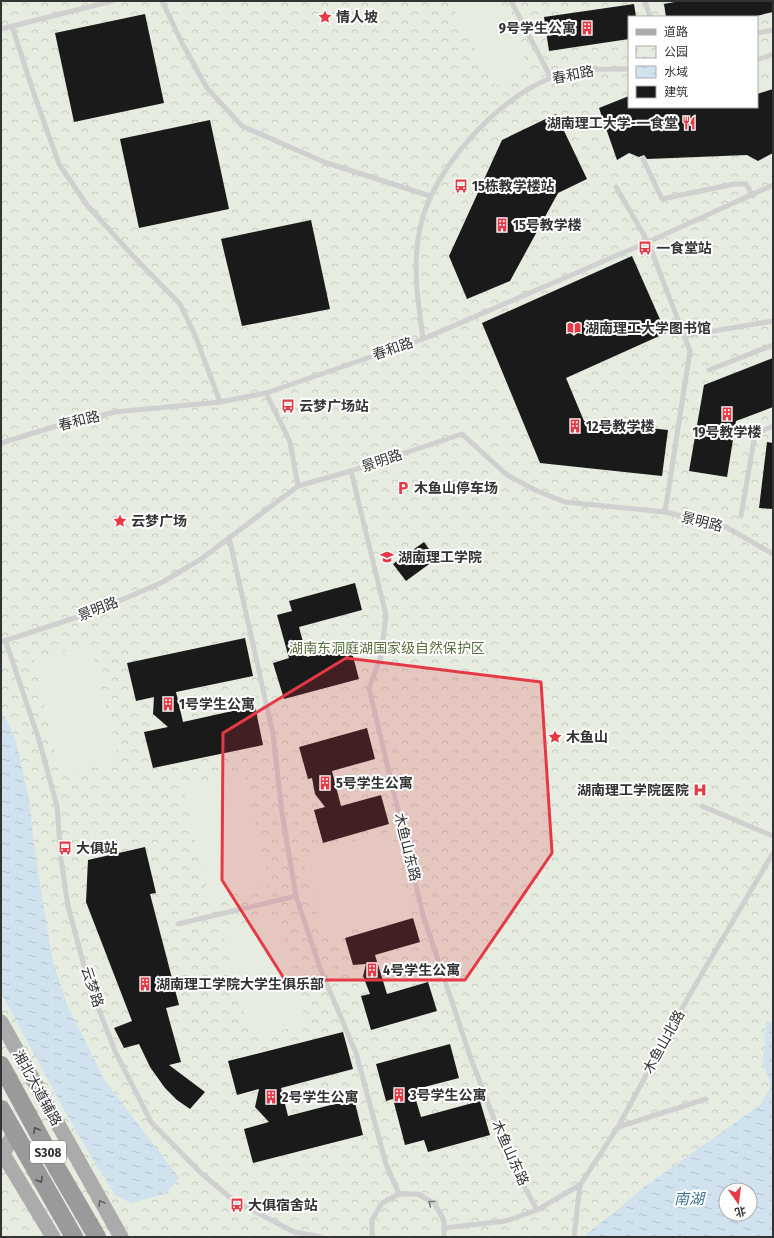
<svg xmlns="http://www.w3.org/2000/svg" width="774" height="1238" viewBox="0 0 774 1238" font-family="'Fira Sans Condensed','Noto Sans SC',sans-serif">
<defs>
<pattern id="park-crowns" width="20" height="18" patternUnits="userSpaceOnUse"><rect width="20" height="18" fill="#e6ecdf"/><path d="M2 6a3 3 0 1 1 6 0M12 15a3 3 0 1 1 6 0" fill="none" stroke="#c6cbc0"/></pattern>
<pattern id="water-ripples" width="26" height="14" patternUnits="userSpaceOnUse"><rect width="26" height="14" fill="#cfe2ee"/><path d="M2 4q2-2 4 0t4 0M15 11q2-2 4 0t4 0" fill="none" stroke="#b2c2cd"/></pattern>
</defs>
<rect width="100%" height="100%" fill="#fff"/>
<!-- park -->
<path fill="url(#park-crowns)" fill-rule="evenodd" d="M1 1H773V1237H1ZM629 17H757V107H629ZM726 1190H750V1214H726Z"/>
<!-- garden -->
<g fill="#e6ecdf">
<path d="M450 1H495L530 68 495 86Z"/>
<path d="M91 645 119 760 61 774 34 659Z"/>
<path d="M244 772 270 885 209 899 183 786Z"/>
<path d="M391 832 412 915 323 938 302 854Z"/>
<path d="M278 915 306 1024 250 1038 222 929Z"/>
</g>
<!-- water -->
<g fill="url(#water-ripples)" fill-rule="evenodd">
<path d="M1 711 14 734 29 799 34 846 52 958 67 1005 105 1081 179 1178 165 1194 131 1203 115 1195 77 1133 1 993Z"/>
<path d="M773 1021V1237H586V1234L620 1208 640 1190 760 1105 771 1087 763 1062 766 1022ZM726 1190H750V1214H726Z"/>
</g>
<!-- building -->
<g fill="#1a1a1a">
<path d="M680 1H773V12L752 17H666L664 4Z"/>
<path d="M634 4 636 17H629V39L549 51 544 17Z"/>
<path d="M145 14 164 103 74 122 55 33Z"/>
<path d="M773 89V153L758 161 747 155 647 159 644 155 639 157 629 153 617 160 599 108 629 96V107H757V94Z"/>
<path d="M556 114 587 179 558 193 510 281 467 299 449 256 502 140Z"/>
<path d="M210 120 229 209 139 228 120 139Z"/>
<path d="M311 220 330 309 242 326 221 239Z"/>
<path d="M632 256 666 333 566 378 584 421 668 430 662 476 540 463 482 323Z"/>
<path d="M773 358V407L736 421 727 477 689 471 704 385Z"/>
<path d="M767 442 773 443V509L759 508Z"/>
<path d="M424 542 436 559 406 581 393 564Z"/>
<path d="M355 583 362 610 299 627 307 657 350 645 359 679 284 699 273 663 289 658 277 615 292 611 289 601Z"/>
<path d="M245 638 253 676 176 692 183 722 255 706 263 745 153 768 144 732 168 727 153 714 154 697 136 701 127 663Z"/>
<path d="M367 728 375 759 332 771 341 806 381 795 389 824 323 843 314 810 325 807 315 794 312 778 308 779 299 747Z"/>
<path d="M145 847 156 893 150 894 179 1005 166 1008 181 1062 169 1065 205 1092 190 1109 177 1100 165 1088 150 1067 139 1044 124 1048 114 1028 132 1021 86 902 88 860Z"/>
<path d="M413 918 420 942 375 955 387 994 428 982 437 1011 371 1030 361 996 370 994 363 976 366 964 353 965 345 938Z"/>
<path d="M343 1032 353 1069 281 1088 288 1116 354 1099 363 1135 253 1163 244 1129 269 1122 255 1107 259 1089 237 1095 228 1061Z"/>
<path d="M450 1044 459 1078 413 1090 421 1117 480 1101 490 1135 428 1152 424 1140 405 1145 393 1099 386 1101 376 1064Z"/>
</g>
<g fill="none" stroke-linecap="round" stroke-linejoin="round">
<!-- lane -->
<g stroke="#d0d0d0" stroke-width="5">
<path d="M162 1 182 43 207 88 242 126 324 162 430 196"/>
<path d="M511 1 551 78"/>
<path d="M645 1 650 17"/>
<path d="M12 26 34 94 59 164 87 205 133 256 180 304 195 335 220 402"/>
<path d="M1 29 112 1"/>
<path d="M757 33 773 30"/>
<path d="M757 60 773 54"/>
<path d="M643 159 662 199 734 184H746L753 196"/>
<path d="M684 336 773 321"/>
<path d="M423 339 648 242 616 187"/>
<path d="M709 370 773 345"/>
<path d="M266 393 290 442 298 486"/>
<path d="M1 443 53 427 115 412 220 402 266 393 423 339C418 302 412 264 420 228 432 170 496 99 551 78 576 68 603 69 629 69"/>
<path d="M351 471 386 615 381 656 369 688 423 915 470 1056 508 1156 537 1210 506 1221 444 1228"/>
<path d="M665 512 690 351 648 242 773 185"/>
<path d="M741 516 755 434 773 426"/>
<path d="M229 537 273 734 282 813 296 896 320 968 356 1053 386 1164 399 1194"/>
<path d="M1 642 96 611 163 582 201 559 298 486 351 471 462 434 507 475 535 490 565 502 665 512 726 527 773 554"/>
<path d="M6 642 39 740 57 806 61 859 68 906 89 984 115 1051 151 1122 202 1174 233 1200 294 1232 321 1237"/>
<path d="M702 806 773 836"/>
<path d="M178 924 296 896"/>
<path d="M618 1127 706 1099"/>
<path d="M537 1210 580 1185"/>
<path d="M372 1237V1220L382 1203 399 1194H418L435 1204 444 1221V1237"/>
<path d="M574 1237 580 1185 618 1127 690 994 773 853"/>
</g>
<!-- primary -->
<g stroke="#ababab" stroke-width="15">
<path d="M1 1022 121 1237"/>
<path d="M14 1133 3 1154 53 1237"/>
</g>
<!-- highway -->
<g stroke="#9a9a9a" stroke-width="18">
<path d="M1 1065 57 1168 97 1237"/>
<path d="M1 1109 74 1237"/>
</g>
</g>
<!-- one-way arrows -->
<defs><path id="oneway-chevron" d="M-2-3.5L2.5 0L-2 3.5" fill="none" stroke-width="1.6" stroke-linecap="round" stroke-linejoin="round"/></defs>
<g stroke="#525252">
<use href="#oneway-chevron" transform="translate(36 1130) rotate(-119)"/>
<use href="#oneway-chevron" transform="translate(40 1180) rotate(60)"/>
</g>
<use stroke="#636363" href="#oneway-chevron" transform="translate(101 1203) rotate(-120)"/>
<use stroke="#7a7a7a" href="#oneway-chevron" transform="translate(431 1203) rotate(-142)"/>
<!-- marked area -->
<path fill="#e63946" fill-opacity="0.2" stroke="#e63946" stroke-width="3" stroke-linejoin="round" d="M346 658 541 682 552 853 465 980H285L222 880 223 733Z"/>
<!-- icons -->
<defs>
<g id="sight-bare" transform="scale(1.08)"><path d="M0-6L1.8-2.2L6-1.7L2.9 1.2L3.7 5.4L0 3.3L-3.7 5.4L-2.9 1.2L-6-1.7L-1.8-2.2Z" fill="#e63946" stroke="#fff" stroke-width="2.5" paint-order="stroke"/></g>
<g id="building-bare" transform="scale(1.08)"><path d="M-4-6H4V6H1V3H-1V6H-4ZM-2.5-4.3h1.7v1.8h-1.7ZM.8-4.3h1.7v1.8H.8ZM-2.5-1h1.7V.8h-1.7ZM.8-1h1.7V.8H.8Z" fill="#e63946" stroke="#fff" stroke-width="2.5" paint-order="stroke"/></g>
<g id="restaurant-bare" transform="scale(1.08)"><path d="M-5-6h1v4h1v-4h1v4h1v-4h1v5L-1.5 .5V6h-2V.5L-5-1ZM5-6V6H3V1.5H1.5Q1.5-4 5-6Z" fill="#e63946" stroke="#fff" stroke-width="2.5" paint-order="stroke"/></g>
<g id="bus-bare" transform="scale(1.08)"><path d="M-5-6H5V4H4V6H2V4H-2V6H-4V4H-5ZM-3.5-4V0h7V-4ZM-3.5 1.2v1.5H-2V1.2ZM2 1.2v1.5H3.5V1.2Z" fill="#e63946" stroke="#fff" stroke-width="2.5" paint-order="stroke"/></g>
<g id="library-bare" transform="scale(1.08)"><path d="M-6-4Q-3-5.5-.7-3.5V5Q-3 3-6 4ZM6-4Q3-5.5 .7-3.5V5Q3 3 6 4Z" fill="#e63946" stroke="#fff" stroke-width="2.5" paint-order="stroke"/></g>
<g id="parking-bare" transform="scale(1.08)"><path d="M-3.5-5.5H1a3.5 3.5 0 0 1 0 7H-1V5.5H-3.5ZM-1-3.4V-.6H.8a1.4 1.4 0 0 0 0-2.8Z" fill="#e63946" stroke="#fff" stroke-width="2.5" paint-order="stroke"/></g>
<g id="university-bare" transform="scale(1.08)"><path d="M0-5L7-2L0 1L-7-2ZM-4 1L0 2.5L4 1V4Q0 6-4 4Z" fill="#e63946" stroke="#fff" stroke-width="2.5" paint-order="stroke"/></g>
<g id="hospital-bare" transform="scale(1.08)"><path d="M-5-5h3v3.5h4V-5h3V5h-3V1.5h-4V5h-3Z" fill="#e63946" stroke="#fff" stroke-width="2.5" paint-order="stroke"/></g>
</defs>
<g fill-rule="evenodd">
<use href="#sight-bare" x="325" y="17"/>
<use href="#building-bare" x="587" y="28"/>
<use href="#restaurant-bare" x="689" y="123"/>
<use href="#bus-bare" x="461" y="186"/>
<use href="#building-bare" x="502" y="225"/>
<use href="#bus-bare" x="645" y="248"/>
<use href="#library-bare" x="574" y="328"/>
<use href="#bus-bare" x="288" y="406"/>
<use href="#building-bare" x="727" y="414"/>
<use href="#building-bare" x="575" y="426"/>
<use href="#parking-bare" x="403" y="488"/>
<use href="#sight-bare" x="120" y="521"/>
<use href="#university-bare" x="387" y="557"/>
<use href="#building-bare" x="168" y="704"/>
<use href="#sight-bare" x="555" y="737"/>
<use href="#building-bare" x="325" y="783"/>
<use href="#hospital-bare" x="700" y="790"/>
<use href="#bus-bare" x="65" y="848"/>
<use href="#building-bare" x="372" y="970"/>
<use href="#building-bare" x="145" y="984"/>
<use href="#building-bare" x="399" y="1095"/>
<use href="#building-bare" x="271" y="1097"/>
<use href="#bus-bare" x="237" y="1205"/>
</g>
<g text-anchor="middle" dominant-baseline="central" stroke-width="4" stroke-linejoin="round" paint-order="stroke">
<!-- shield labels -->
<rect fill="#fff" stroke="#707070" stroke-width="1" x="30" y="1141" width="36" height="22" rx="3"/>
<g font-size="13" font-weight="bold" fill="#333">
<text x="48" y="1152">S308</text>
</g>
<!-- poi labels -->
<g font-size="14" font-weight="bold" fill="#333" stroke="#fff" text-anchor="start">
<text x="336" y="17">情人坡</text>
<text x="576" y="28" text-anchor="end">9号学生公寓</text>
<text x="678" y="123" text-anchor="end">湖南理工大学-一食堂</text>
<text x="472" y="186">15栋教学楼站</text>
<text x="513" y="225">15号教学楼</text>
<text x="656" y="248">一食堂站</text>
<text x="585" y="328">湖南理工大学图书馆</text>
<text x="299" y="406">云梦广场站</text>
<text x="586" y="426">12号教学楼</text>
<text x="727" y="432" text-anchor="middle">19号教学楼</text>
<text x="414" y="488">木鱼山停车场</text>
<text x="131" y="521">云梦广场</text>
<text x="398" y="557">湖南理工学院</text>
<text x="179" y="704">1号学生公寓</text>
<text x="566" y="737">木鱼山</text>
<text x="336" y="783">5号学生公寓</text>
<text x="689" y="790" text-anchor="end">湖南理工学院医院</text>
<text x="76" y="848">大俱站</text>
<text x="383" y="970">4号学生公寓</text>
<text x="156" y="984">湖南理工学院大学生俱乐部</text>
<text x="410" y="1095">3号学生公寓</text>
<text x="282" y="1097">2号学生公寓</text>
<text x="248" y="1205">大俱宿舍站</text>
</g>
<!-- street labels -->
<g font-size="14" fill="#333" stroke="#fff">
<text transform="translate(573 75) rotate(-11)">春和路</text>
<text transform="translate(393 349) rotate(-19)">春和路</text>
<text transform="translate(79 421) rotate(-14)">春和路</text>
<text transform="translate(382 461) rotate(-19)">景明路</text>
<text transform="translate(702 522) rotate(14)">景明路</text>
<text transform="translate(98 609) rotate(-21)">景明路</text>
<text transform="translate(407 847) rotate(76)">木鱼山东路</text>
<text transform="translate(92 987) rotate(72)">云梦路</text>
<text transform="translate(664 1042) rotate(-61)">木鱼山北路</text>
<text transform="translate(37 1088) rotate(61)">湘北大道辅路</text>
<text transform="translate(510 1153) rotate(66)">木鱼山东路</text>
</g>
<!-- park labels -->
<g font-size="14" fill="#56703f" stroke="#fff">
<text x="387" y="648">湖南东洞庭湖国家级自然保护区</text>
</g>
<!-- water labels -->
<g font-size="15" font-style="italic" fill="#3f7597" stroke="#fff">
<text x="689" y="1199">南湖</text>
</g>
</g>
<!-- border -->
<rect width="774" height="1238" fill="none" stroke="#333333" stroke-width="4"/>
<!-- legend -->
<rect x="628" y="16" width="130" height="92" fill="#ffffff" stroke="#adadad"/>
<rect x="636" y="29" width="20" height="6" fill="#ababab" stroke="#adadad"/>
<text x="664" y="36" font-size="12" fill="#333333">道路</text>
<rect x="636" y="46" width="20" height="12" fill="url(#park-crowns)" stroke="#adadad"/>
<text x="664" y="56" font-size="12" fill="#333333">公园</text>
<rect x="636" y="66" width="20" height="12" fill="url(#water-ripples)" stroke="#adadad"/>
<text x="664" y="76" font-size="12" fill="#333333">水域</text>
<rect x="636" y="86" width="20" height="12" fill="#1a1a1a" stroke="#adadad"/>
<text x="664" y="96" font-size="12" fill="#333333">建筑</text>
<!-- north arrow -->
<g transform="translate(738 1202) rotate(166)"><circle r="19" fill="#ffffff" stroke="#adadad"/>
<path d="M0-3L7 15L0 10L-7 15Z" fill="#e63946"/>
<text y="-6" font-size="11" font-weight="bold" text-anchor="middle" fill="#333333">北</text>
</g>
</svg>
